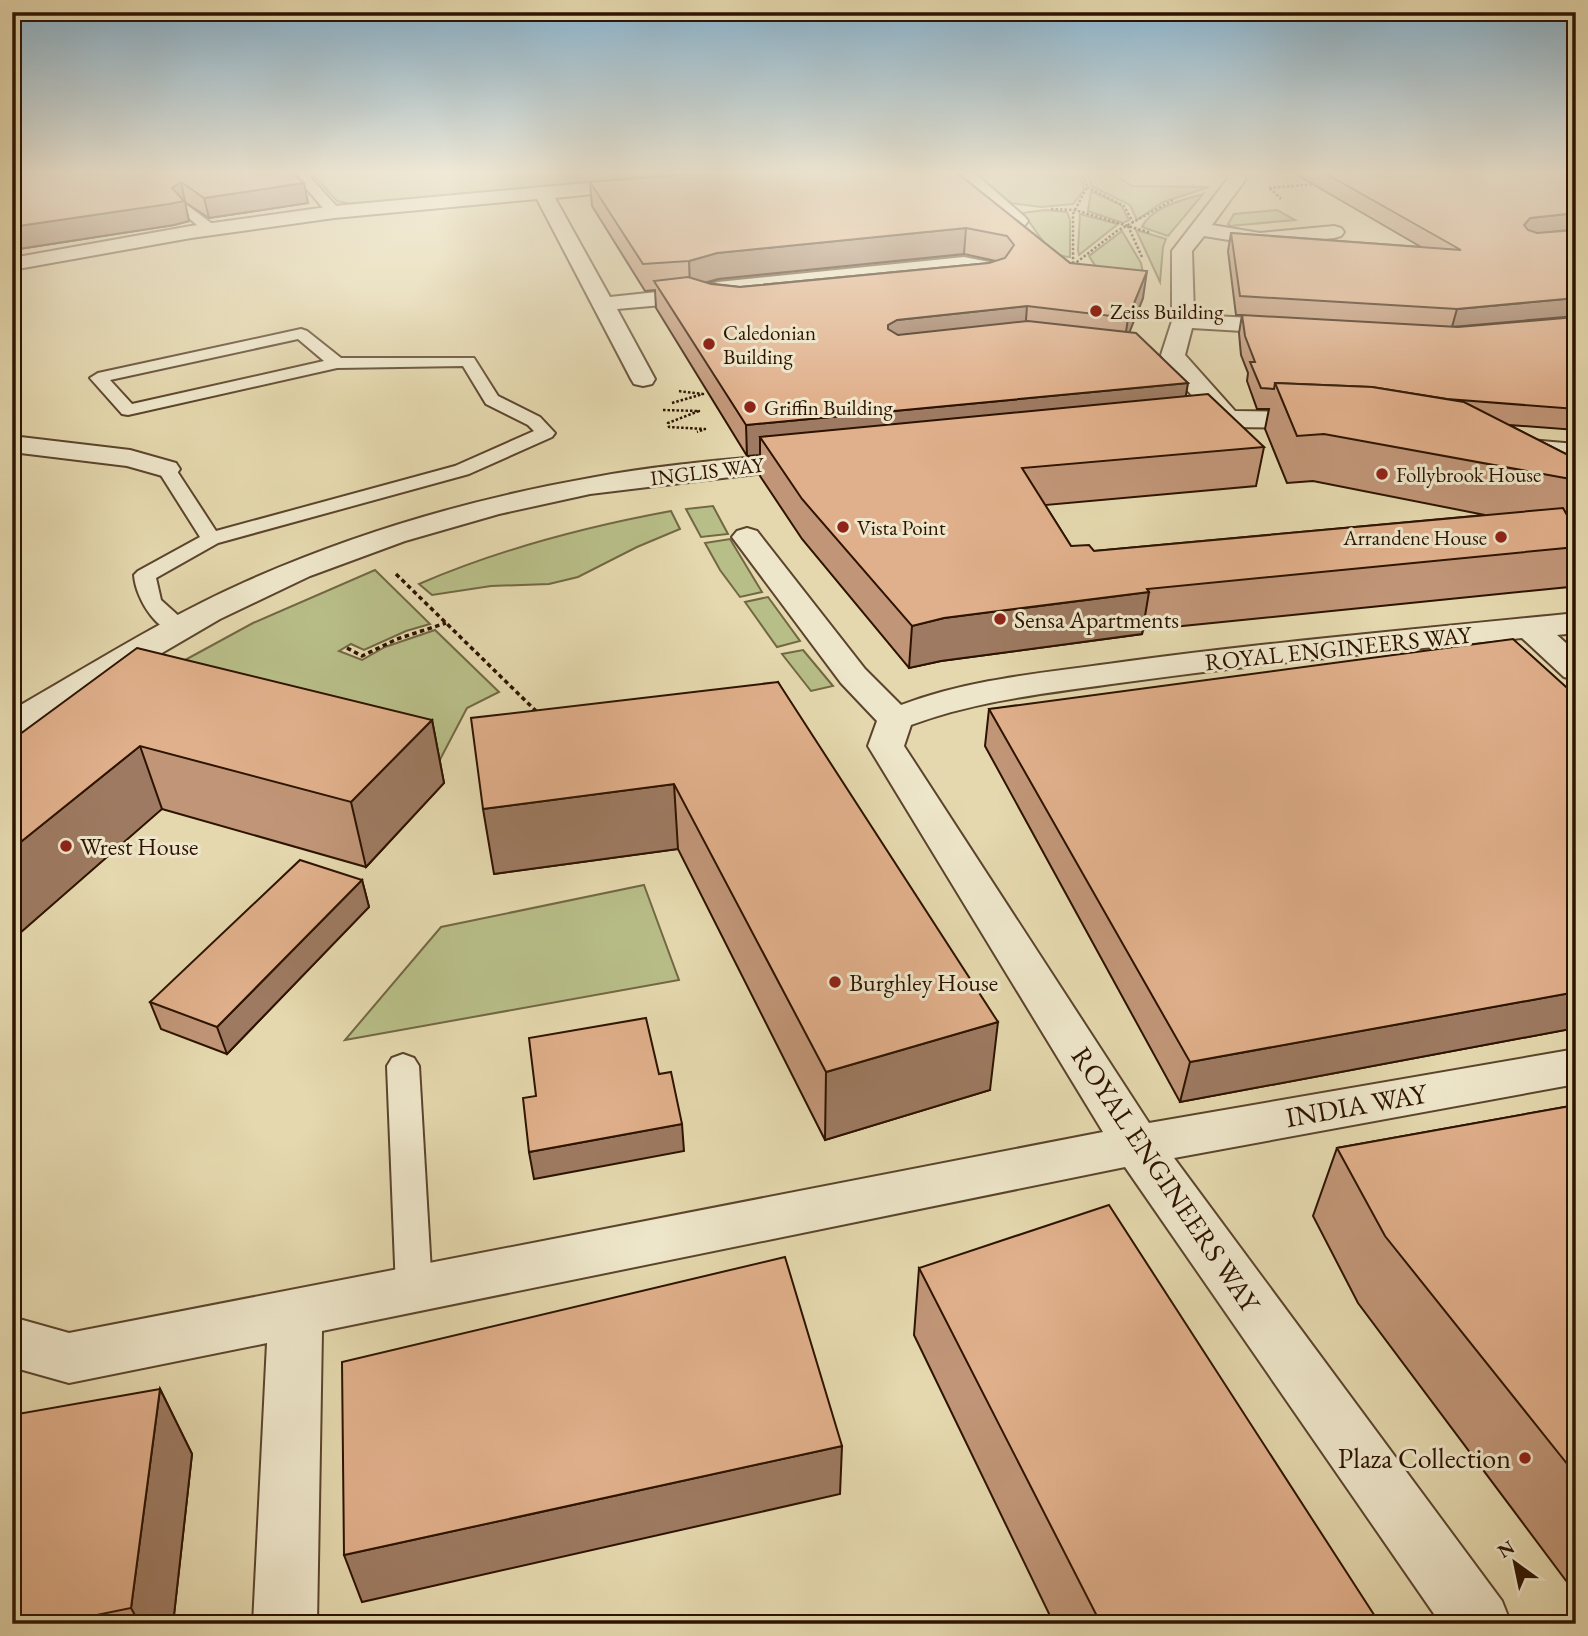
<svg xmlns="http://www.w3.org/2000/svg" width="1588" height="1636" viewBox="0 0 1588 1636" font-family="'EB Garamond',serif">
<rect width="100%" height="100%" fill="#e5d8ae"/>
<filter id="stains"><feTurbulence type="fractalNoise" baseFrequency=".00286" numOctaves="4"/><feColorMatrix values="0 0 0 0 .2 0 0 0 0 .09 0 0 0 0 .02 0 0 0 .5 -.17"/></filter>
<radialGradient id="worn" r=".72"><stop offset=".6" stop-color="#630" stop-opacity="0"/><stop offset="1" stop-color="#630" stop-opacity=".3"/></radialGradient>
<!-- green -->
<g fill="#b8be88" stroke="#726844" stroke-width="2">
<path d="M284 172H748L355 205 337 201 313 175 291 178Z"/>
<path d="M974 172H1080L1084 190 1073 204 1041 207 1011 203Z"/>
<path d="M1088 172H1111L1132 186 1209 187 1163 202 1137 220 1130 205 1091 186Z"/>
<path d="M1091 191 1121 205 1129 220 1123 223 1088 211Z"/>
<path d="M1203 194 1168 236 1142 227C1151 207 1183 200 1203 194Z"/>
<path d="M1045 210 1067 212 1070 220V257C1046 257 1036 227 1022 213Z"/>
<path d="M1277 210 1295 220 1230 226 1228 224 1234 214Z"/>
<path d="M1080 214 1118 224 1079 255 1078 250Z"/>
<path d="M1136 230 1166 239 1163 247 1160 282Z"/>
<path d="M1122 231 1141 263 1144 278 1096 267 1089 256Z"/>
<path d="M713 506 728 534 701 537 686 509Z"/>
<path d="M671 511 680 529 637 547 578 577 549 584 491 586 432 595 419 584C500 549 584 527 671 511Z"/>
<path d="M730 539 762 592 740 597 720 570 705 543Z"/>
<path d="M375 570 430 624 406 631 364 650 351 644 339 651 362 660 385 647 435 630 499 692 467 708 434 771 185 660 253 623Z"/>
<path d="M768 597 800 641 777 647 745 602Z"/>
<path d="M803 650 833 686 811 691 782 654Z"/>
<path d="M644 885 679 980 345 1040 441 927Z"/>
</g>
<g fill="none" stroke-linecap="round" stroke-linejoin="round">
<!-- service casing -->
<g stroke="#5b442c" stroke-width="4">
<g id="service">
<path d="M303 173 307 174 339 209V215H329L299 180V174Z"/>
<path d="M187 205 215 226V232H205L182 212 180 209Z"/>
<path d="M964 257 1004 265 1009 273 1001 283 987 287 740 312 713 309 680 299 677 296 680 293 718 282ZM964 265H973L994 273 985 279 740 302 701 296 719 290Z"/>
<path d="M301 329 307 331 341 358H474L498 396 540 417 555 433 552 437 469 474 218 543 156 578 161 600 192 628 189 633C160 640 136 600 134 575L138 571 200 537 157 469 159 465H173L216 531 455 466 534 431 528 425 486 404 463 366 337 368 128 415 122 414 90 378 98 373ZM298 339 324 361 132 404 110 380Z"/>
<path d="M403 1054 414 1058 419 1066 432 1289 427 1300 414 1305 401 1300 396 1289 387 1066 392 1058Z"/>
</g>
</g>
<!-- minor casing -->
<g stroke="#5b442c" stroke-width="4">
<g id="minor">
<path d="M953 172H973L1025 217 1028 221 1025 225H1011Z"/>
<path d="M1227 172H1245V180L1212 225 1260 233 1334 226 1341 228 1344 232 1341 236 1334 238 1260 245 1204 236 1192 251 1194 315 1293 320 1301 322 1305 327 1301 332 1293 334 1192 328 1185 355 1235 411 1320 412 1329 414 1333 420 1329 426 1320 428 1228 427 1181 431 1172 429 1168 423 1172 417 1208 413 1175 377 1161 355 1172 321V251L1227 180Z"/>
<path d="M642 178 651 184 649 188 555 198 610 297 685 289 693 291 696 296 693 301 685 303 617 309 655 379 652 384 643 386 634 384 631 379 537 199 334 218 191 238 12 270V258L191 226 334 206Z"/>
<path d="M12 436 130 450 176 463 180 469 176 475 166 477 127 466 12 452Z"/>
<path d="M1507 438 1576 444V460L1498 452 1494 446 1498 440Z"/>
<path d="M811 452 821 454 825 460 821 466 590 494 499 514 405 541 310 576 220 619 25 733 12 736V710C89 666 164 618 245 582 355 533 471 499 590 478 663 464 737 459 811 452Z"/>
<path d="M747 528 757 531 865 669 901 705C969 679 1043 673 1115 663 1268 642 1422 629 1576 613V633L1557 635 1576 652V680L1564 677 1522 638C1388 652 1253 664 1119 683 1049 693 978 700 911 725L904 746 1149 1123 1576 1049V1084L1174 1158 1502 1601 1511 1624H1441L1125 1167 322 1331 317 1624H253L267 1343 69 1383 12 1367V1317L69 1333 1103 1132 868 746 877 721 841 683 732 537 737 531Z"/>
</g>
</g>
<!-- path-far1 -->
<g stroke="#2d1300" stroke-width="2.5" stroke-dasharray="2.5 2" stroke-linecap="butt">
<path d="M1087 187 1124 206 1134 224"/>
<path d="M1269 188 1316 184"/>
<path d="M1270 188 1281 199"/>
<path d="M1051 209 1075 210 1151 233"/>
<path d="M1128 226 1142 257"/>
<path d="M1073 265 1117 231 1173 200"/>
<path d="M1070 266 1073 265V214L1087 187 1083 172"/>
<path d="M672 403 703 394 678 391"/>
<path d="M663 410 699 411 668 423 669 427 705 429 697 432"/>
</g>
<!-- path -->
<g stroke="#2d1300" stroke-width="3.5" stroke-dasharray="4.5 3.5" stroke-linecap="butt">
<path d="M396 574 539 714"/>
<path d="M347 648 362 656 397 639 446 623"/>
</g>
<!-- service -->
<use href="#service" fill="#eee6ca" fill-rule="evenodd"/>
<!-- minor -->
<use href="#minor" fill="#eee6ca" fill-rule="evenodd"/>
</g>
<!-- wall -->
<g fill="#c19678" stroke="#2d1300" stroke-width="2" fill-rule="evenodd">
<path d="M12 172H291L308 203 209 218 186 203 184 204 189 221 174 225 12 250Z"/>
<path d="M956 172 1070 263 1143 298 1129 332 1186 396 1264 447 1256 486 1045 505 1071 546 1094 551 1485 515 1313 481 1287 483 1265 429 1269 409H1257L1247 381 1248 373 1241 355 1239 333 1242 315H1236L1228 251 1231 233 1421 247 1292 172H1576V316L1453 327 1576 317V430L1509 425 1576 459V569L1569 587 1143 630 1142 634 941 661 909 668 802 539 760 476V455L747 456 656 308 655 290 645 291 592 206 590 182ZM964 254 996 261 989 263 740 287 707 283 718 279Z"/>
<path d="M778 682 990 1090 825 1140 678 849 494 874Z"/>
<path d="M1576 696V1028L1180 1102 985 746 989 709Z"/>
<path d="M432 720 444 783 366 867 162 809 12 740Z"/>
<path d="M362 880 369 907 227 1054 161 1029 150 1002Z"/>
<path d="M1576 1105V1594L1358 1303 1313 1216 1337 1148Z"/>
<path d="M919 1268 1380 1624H1054L914 1335Z"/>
<path d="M160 1389 192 1454 173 1624H12Z"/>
</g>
<!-- shaded-wall -->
<g fill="#9d7a61" stroke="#2d1300" stroke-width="2">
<path d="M181 182 189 221 174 225 12 250V227L172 188Z"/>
<path d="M304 183 308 203 209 218 204 198Z"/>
<path d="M1576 213V229L1525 235 1524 225 1530 218Z"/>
<path d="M966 228 964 254 718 279 690 287 689 261 717 253Z"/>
<path d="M1147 271 1143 298 1124 346 1128 318Z"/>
<path d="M1576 298V316L1452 327 1457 309Z"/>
<path d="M1027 306 1025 334 887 354 888 325 897 320Z"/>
<path d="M1188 383 1183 413 760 437V455L747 456 746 425Z"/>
<path d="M1149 592 1142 634 941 661 909 668 912 626 944 618Z"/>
<path d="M432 720 444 783 366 867 351 802Z"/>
<path d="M140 746 162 809 12 940V849Z"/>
<path d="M674 784 678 849 494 874 483 809Z"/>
<path d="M362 880 369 907 227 1054 217 1027Z"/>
<path d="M1576 992V1028L1180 1102 1190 1062Z"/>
<path d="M998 1022 990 1090 825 1140 826 1072Z"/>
<path d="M682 1124 684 1151 534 1179 529 1152Z"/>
<path d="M160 1389 192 1454 173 1624H140L131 1608Z"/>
<path d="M842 1446 840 1494 362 1602 344 1555Z"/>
</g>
<!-- building -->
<g fill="#e0af8b" stroke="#2d1300" stroke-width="2">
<path d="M12 172H291L304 183 204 198 181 182 172 188 184 201 169 204 12 227Z"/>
<path d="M716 172H956L1070 263 1147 271 1128 318 1027 306 897 320 888 325V329L898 335 1028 321 1136 333 1188 383 746 425 654 281 688 277 711 284 740 287 989 263 1005 258 1014 245 1007 236 966 228 717 253 689 261 643 264 590 182Z"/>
<path d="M1323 172H1576V213L1530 218 1524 225 1528 230 1537 233 1576 230V298L1457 309 1240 296 1231 233 1461 250Z"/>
<path d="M1242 315 1458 327 1576 317V409L1447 399 1372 387 1275 383 1274 389 1261 388 1250 362H1255L1245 336Z"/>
<path d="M1275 383 1372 387 1464 402 1576 459V480L1324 434 1297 436Z"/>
<path d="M1208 394 1264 447 1022 468 1071 546 1089 545 1094 551 1563 508 1576 531V547L1147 589 1149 592 944 618 912 626 802 499 760 437Z"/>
<path d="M1513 639 1576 696V992L1190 1062 989 709Z"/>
<path d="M137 648 432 720 351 802 140 746 12 849V740Z"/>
<path d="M778 682 998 1022 826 1072 674 784 483 809 471 718Z"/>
<path d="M300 860 362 880 217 1027 150 1002Z"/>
<path d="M646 1018 659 1074 671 1072 682 1124 529 1152 523 1098 536 1096 529 1038Z"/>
<path d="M1576 1105V1475L1385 1236 1337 1148Z"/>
<path d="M1109 1205 1380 1624H1101L919 1268Z"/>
<path d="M785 1257 842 1446 344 1555 342 1362Z"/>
<path d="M160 1389 131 1608 53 1624H12V1415Z"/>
</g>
<!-- sky -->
<linearGradient id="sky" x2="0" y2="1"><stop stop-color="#88b6d3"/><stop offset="0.43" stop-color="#f3eddb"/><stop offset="1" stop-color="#f3eddb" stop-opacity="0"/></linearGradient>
<rect width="1588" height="401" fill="url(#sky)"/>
<!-- markers -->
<g fill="#8f2418" stroke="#eee6ca" stroke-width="2.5">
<circle cx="1096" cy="311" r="7"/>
<circle cx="709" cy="344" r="7"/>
<circle cx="750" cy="407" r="7"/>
<circle cx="1382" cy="474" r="7"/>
<circle cx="843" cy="527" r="7"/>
<circle cx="1501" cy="537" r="7"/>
<circle cx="1000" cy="619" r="7"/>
<circle cx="66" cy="846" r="7"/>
<circle cx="835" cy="982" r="7"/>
<circle cx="1525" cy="1458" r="7"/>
</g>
<g text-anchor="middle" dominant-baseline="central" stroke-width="6" stroke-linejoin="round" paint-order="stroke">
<!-- far-poi labels -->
<g font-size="21" fill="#2d1300" stroke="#eee6ca" text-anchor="start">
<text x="1110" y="311">Zeiss Building</text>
<text x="723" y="332">Caledonian<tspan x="723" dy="24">Building</tspan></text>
<text x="764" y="407">Griffin Building</text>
<text x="1396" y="474">Follybrook House</text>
<text x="857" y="527">Vista Point</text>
<text x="1487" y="537" text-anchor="end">Arrandene House</text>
</g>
<!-- far-street labels -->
<g font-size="21" fill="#2d1300" stroke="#eee6ca">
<text transform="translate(707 471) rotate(-7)">INGLIS WAY</text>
</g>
<!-- poi labels -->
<g font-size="24" fill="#2d1300" stroke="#eee6ca" text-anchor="start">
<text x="1014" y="619">Sensa Apartments</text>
<text x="80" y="846">Wrest House</text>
<text x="849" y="982">Burghley House</text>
</g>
<!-- street labels -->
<g font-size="24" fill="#2d1300" stroke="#eee6ca">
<text transform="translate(1338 648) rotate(-6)">ROYAL ENGINEERS WAY</text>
</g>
<!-- near-street labels -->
<g font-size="28" fill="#2d1300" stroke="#eee6ca">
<text transform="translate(1356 1105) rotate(-10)">INDIA WAY</text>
<text transform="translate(1166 1179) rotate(56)">ROYAL ENGINEERS WAY</text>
</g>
<!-- near-poi labels -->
<g font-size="28" fill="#2d1300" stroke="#eee6ca" text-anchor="end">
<text x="1511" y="1458">Plaza Collection</text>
</g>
</g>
<!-- margin -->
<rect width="1588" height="1636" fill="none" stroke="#e5d8ae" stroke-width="42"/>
<rect x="14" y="14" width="1560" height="1608" fill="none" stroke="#2d1300" stroke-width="3.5"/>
<rect x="21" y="21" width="1546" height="1594" fill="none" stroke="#2d1300" stroke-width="2"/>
<!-- north arrow -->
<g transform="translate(1515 1563) rotate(327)" stroke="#eee6ca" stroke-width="5" paint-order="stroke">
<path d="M0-5L12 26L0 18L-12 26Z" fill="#2d1300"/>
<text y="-10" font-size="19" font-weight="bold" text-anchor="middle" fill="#2d1300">N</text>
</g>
<rect width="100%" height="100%" filter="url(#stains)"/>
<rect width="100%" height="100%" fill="url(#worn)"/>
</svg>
